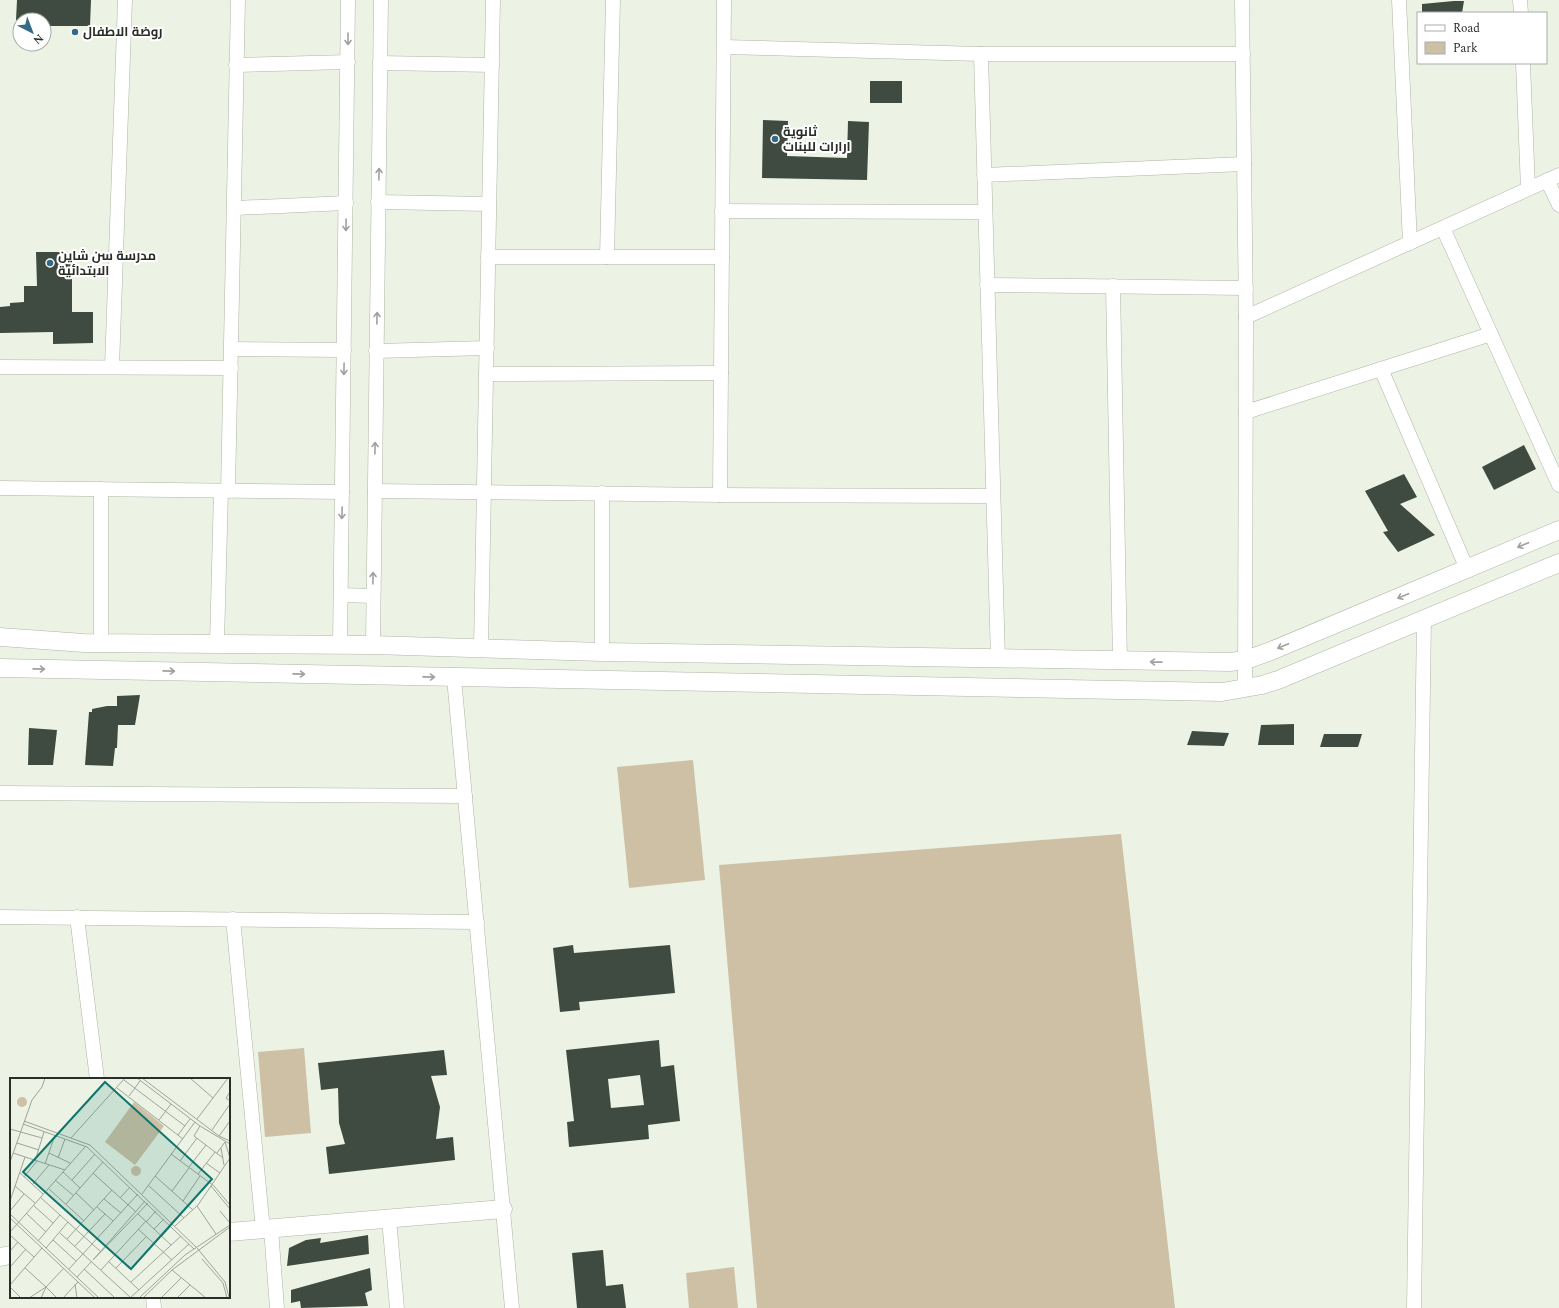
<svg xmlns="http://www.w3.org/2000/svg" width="1559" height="1308" viewBox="0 0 1559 1308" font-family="Spectral,Cairo,serif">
<rect width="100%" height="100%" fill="#ecf3e4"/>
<!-- green -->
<g fill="#cdc0a4">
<path d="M693 760 705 880 629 888 617 767Z"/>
<path d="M1121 834 1175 1308H757L719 865Z"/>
<path d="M304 1048 311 1133 265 1137 258 1052Z"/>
<path d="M734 1267 738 1308H689L686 1273Z"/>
</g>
<!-- building -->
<g fill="#3f4a40" fill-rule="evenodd">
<path d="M17 0H91L90 26H44V20H16Z"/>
<path d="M1454 1H1464L1462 13H1422V4Z"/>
<rect x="870" y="81" width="32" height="22"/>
<path d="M763 120 788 121 787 156 847 158 848 121 869 122 867 180 762 178Z"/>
<path d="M36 252H72V312H93V343L53 344V332L0 333V307L10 306V303L24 302V286H37Z"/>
<path d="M1524 445 1536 469 1494 490 1482 467Z"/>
<path d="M1404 474 1417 497 1400 504 1435 535 1398 552 1383 532 1388 531 1365 491Z"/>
<path d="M140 695 135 725H118L117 748H115L113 766 85 765 89 712H92V709L107 706H117V696Z"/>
<path d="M1294 724V745H1258L1261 725Z"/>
<path d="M29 728 57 730 53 765H28Z"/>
<path d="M1192 731 1229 733 1224 746 1187 745Z"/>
<path d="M1324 734H1362L1358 747H1320Z"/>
<path d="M573 945 574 953 670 945 675 993 579 1002 580 1010 560 1012 553 948Z"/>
<path d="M659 1040 661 1067 674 1065 680 1121 648 1125 649 1139 569 1147 567 1122 574 1121 566 1050ZM640 1075 644 1105 611 1108 608 1079Z"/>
<path d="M444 1050 447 1075 431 1076 440 1107 436 1139 453 1137 455 1160 329 1174 326 1147 345 1144 339 1123 338 1088 321 1090 318 1063Z"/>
<path d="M368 1235 369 1254 287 1266 289 1248 306 1240 321 1238 320 1243Z"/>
<path d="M603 1250 606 1286 623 1284 626 1308H577L572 1253Z"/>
<path d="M370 1268 372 1290 365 1293 368 1306 301 1308 300 1301 291 1303V1290Z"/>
</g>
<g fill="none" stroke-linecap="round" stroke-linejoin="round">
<!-- minor casing -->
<g stroke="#aeb4a6" stroke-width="15">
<g id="minor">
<path d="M1242 0 1246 317 1245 688"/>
<path d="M1399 0 1410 243"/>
<path d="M1520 0 1521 13"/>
<path d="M724 47 981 54H1243"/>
<path d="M981 54 998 660"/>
<path d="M380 63 492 65"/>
<path d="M1523 63 1528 189"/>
<path d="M236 65 348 62"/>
<path d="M984 175 1244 164"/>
<path d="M1547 180 1559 205"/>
<path d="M378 202 489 204"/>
<path d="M235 208 346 203"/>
<path d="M722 211 985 212"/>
<path d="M1443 228 1559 485"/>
<path d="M488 257H722"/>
<path d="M607 257 613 0"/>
<path d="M987 285 1246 288"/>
<path d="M1113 286 1120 662"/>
<path d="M1246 317 1559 175"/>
<path d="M232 349 344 350"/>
<path d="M376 351 487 348"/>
<path d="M0 367 231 368"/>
<path d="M112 367 125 0"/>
<path d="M1381 369 1467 569"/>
<path d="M486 374 721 373"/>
<path d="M1246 412 1491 334"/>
<path d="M0 488 342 492"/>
<path d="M101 489V643"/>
<path d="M228 491 238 0"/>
<path d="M375 491 720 495 993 496"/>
<path d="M602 493V652"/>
<path d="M720 495 724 0"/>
<path d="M341 595 373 596"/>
<path d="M217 643 221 491"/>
<path d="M340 645 348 0"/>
<path d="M373 645 381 0"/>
<path d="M481 648 493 0"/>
<path d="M454 678 512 1308"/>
<path d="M0 793 465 796"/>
<path d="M0 917 477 922"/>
<path d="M77 917 97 1079"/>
<path d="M233 919 263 1230"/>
<path d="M389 1219 397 1308"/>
<path d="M271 1229 277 1308"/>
<path d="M153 1297 154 1308"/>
<path d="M1414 1308 1424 619"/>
</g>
</g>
<!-- tertiary casing -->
<g stroke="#aeb4a6" stroke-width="19">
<g id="tertiary">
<path d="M0 637 84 643 373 645 602 652 1230 662 1246 660 1271 651 1559 530"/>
<path d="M0 668 1222 692 1262 685 1278 680 1559 563"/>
<path d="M229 1232 503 1209"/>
<path d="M0 1257 11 1255"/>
</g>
</g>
<!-- minor -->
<use href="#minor" stroke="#fff" stroke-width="14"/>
<!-- tertiary -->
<use href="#tertiary" stroke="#fff" stroke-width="18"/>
</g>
<!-- one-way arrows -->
<defs><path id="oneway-shaft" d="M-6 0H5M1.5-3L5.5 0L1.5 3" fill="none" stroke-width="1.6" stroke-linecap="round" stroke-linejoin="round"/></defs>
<g stroke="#a0a09e">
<use href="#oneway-shaft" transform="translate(348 39) rotate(90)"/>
<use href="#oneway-shaft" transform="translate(379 174) rotate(-89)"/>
<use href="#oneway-shaft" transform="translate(346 225) rotate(91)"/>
<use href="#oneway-shaft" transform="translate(377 318) rotate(-89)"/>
<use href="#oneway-shaft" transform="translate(344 369) rotate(91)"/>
<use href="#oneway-shaft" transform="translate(375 448) rotate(-89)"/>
<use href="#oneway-shaft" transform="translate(342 513) rotate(91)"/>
<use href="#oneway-shaft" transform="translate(1523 545) rotate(157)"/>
<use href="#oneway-shaft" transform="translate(373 578) rotate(-89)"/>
<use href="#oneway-shaft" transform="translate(1403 596) rotate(157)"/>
<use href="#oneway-shaft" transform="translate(1283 646) rotate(157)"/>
<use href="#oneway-shaft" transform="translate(1156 662) rotate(-179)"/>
<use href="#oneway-shaft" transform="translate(39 669) rotate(1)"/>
<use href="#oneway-shaft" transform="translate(169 671) rotate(1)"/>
<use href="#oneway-shaft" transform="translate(299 674) rotate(1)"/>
<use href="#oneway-shaft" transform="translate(429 677) rotate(1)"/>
</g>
<!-- markers -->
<g fill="#346a85" stroke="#fff" stroke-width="1.5">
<circle cx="75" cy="32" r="4"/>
<circle cx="775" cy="139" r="4"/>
<circle cx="50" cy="263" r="4"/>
</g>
<g text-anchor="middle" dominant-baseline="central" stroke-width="4" stroke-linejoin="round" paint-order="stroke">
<!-- poi labels -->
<g font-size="13" font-weight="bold" fill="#2b2d28" stroke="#fff" text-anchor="start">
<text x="83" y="32">روضة الاطفال</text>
<text x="783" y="132">ثانوية<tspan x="783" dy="15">ارارات للبنات</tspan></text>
<text x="58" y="256">مدرسة سن شاين<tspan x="58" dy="15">الابتدائية</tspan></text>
</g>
</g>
<!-- overview -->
<g transform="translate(10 1078)">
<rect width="220" height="220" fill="#ecf3e4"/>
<path d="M7 24a5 5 0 1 1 10 0a5 5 0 1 1-10 0ZM124 24 154 48 125 87 95 64ZM121 93a5 5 0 1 1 10 0a5 5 0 1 1-10 0Z" fill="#cdc0a4"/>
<path fill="none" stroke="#9fa499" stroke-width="1" d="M127 0 190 48 220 66M132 0 209 58 220 63M180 0 203 20 187 41M114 2 175 48M107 10 173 61M220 14 216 20 220 23M119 18 130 3M203 20 218 0M149 42 161 26M14 43 80 67 186 169M13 46 77 69 184 171M190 48 184 58 213 80M0 51 32 60M202 52 220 26M168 57 180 41M209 58 220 43M61 60 115 0M215 64 220 80M7 65 29 72M211 70 214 87M3 75 55 92M39 75 60 85M207 75 215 64M161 76 204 108 220 127M48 80 55 61M25 83 34 54M170 83 187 60M0 84 22 22 32 9 35 0M196 85 210 95M35 86 45 57M179 89 196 67M53 94 70 110M10 95 33 116M83 95 126 134M188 96 205 74M145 98 183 132M14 99 27 83M45 102 64 118M62 102 85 76M22 107 39 87M138 107 174 140M5 108 25 125M201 108 220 131M38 110 74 143M162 113 179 90M66 115 84 132M132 116 185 44M30 119 90 173M110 120 120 109M94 121 111 135M0 123 15 79M135 123 83 182 138 125M173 123 190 98M56 126 93 84M23 127 43 145M187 128 206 156M87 129 103 143M0 133 14 116M210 133 220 145M16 135 36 154M0 136 89 220M128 136 161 167M0 140 85 220M136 144 146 133M165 148 188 127 220 80M128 151 162 182M144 151 154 141M0 154 75 69M50 155 120 219M0 157 24 179M152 158 161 148M57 161 102 112M43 162 66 183M28 163 50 137M65 168 95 136M36 170 58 144M187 170 215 204 219 219M0 173 8 164M192 181 213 205 217 220M98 183 129 212M0 189 16 171M15 190 36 209M106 190 136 159M59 191 128 116M74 191 104 219M91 192 136 143M162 192 196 220M67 199 82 183M121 204 171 158M65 206 67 220M0 207 32 170M0 209 11 220M19 220 36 209 54 190M31 220 36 209 47 220M53 220 68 204M120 220 179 166M129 220 175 177 220 147M133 220 162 192 220 149M151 220 171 200M167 220 180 207"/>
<path fill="#0f766e" fill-opacity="0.15" stroke="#0f766e" stroke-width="2" d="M95 4 202 101 121 191 13 94Z"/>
<rect width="220" height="220" fill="none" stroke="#2b2d28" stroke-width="2"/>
</g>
<!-- legend -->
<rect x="1417" y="12" width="130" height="52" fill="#ffffff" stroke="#aaaba9"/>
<rect x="1425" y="25" width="20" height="6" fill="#ffffff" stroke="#aaaba9"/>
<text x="1453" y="32" font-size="12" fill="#2b2d28">Road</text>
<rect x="1425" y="42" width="20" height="12" fill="#cdc0a4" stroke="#aaaba9"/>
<text x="1453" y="52" font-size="12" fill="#2b2d28">Park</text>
<!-- north arrow -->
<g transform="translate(32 32) rotate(138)"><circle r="19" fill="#ffffff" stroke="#aaaba9"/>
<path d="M0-3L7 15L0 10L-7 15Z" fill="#346a85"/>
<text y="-6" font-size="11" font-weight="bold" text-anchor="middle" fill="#2b2d28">N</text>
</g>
</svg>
